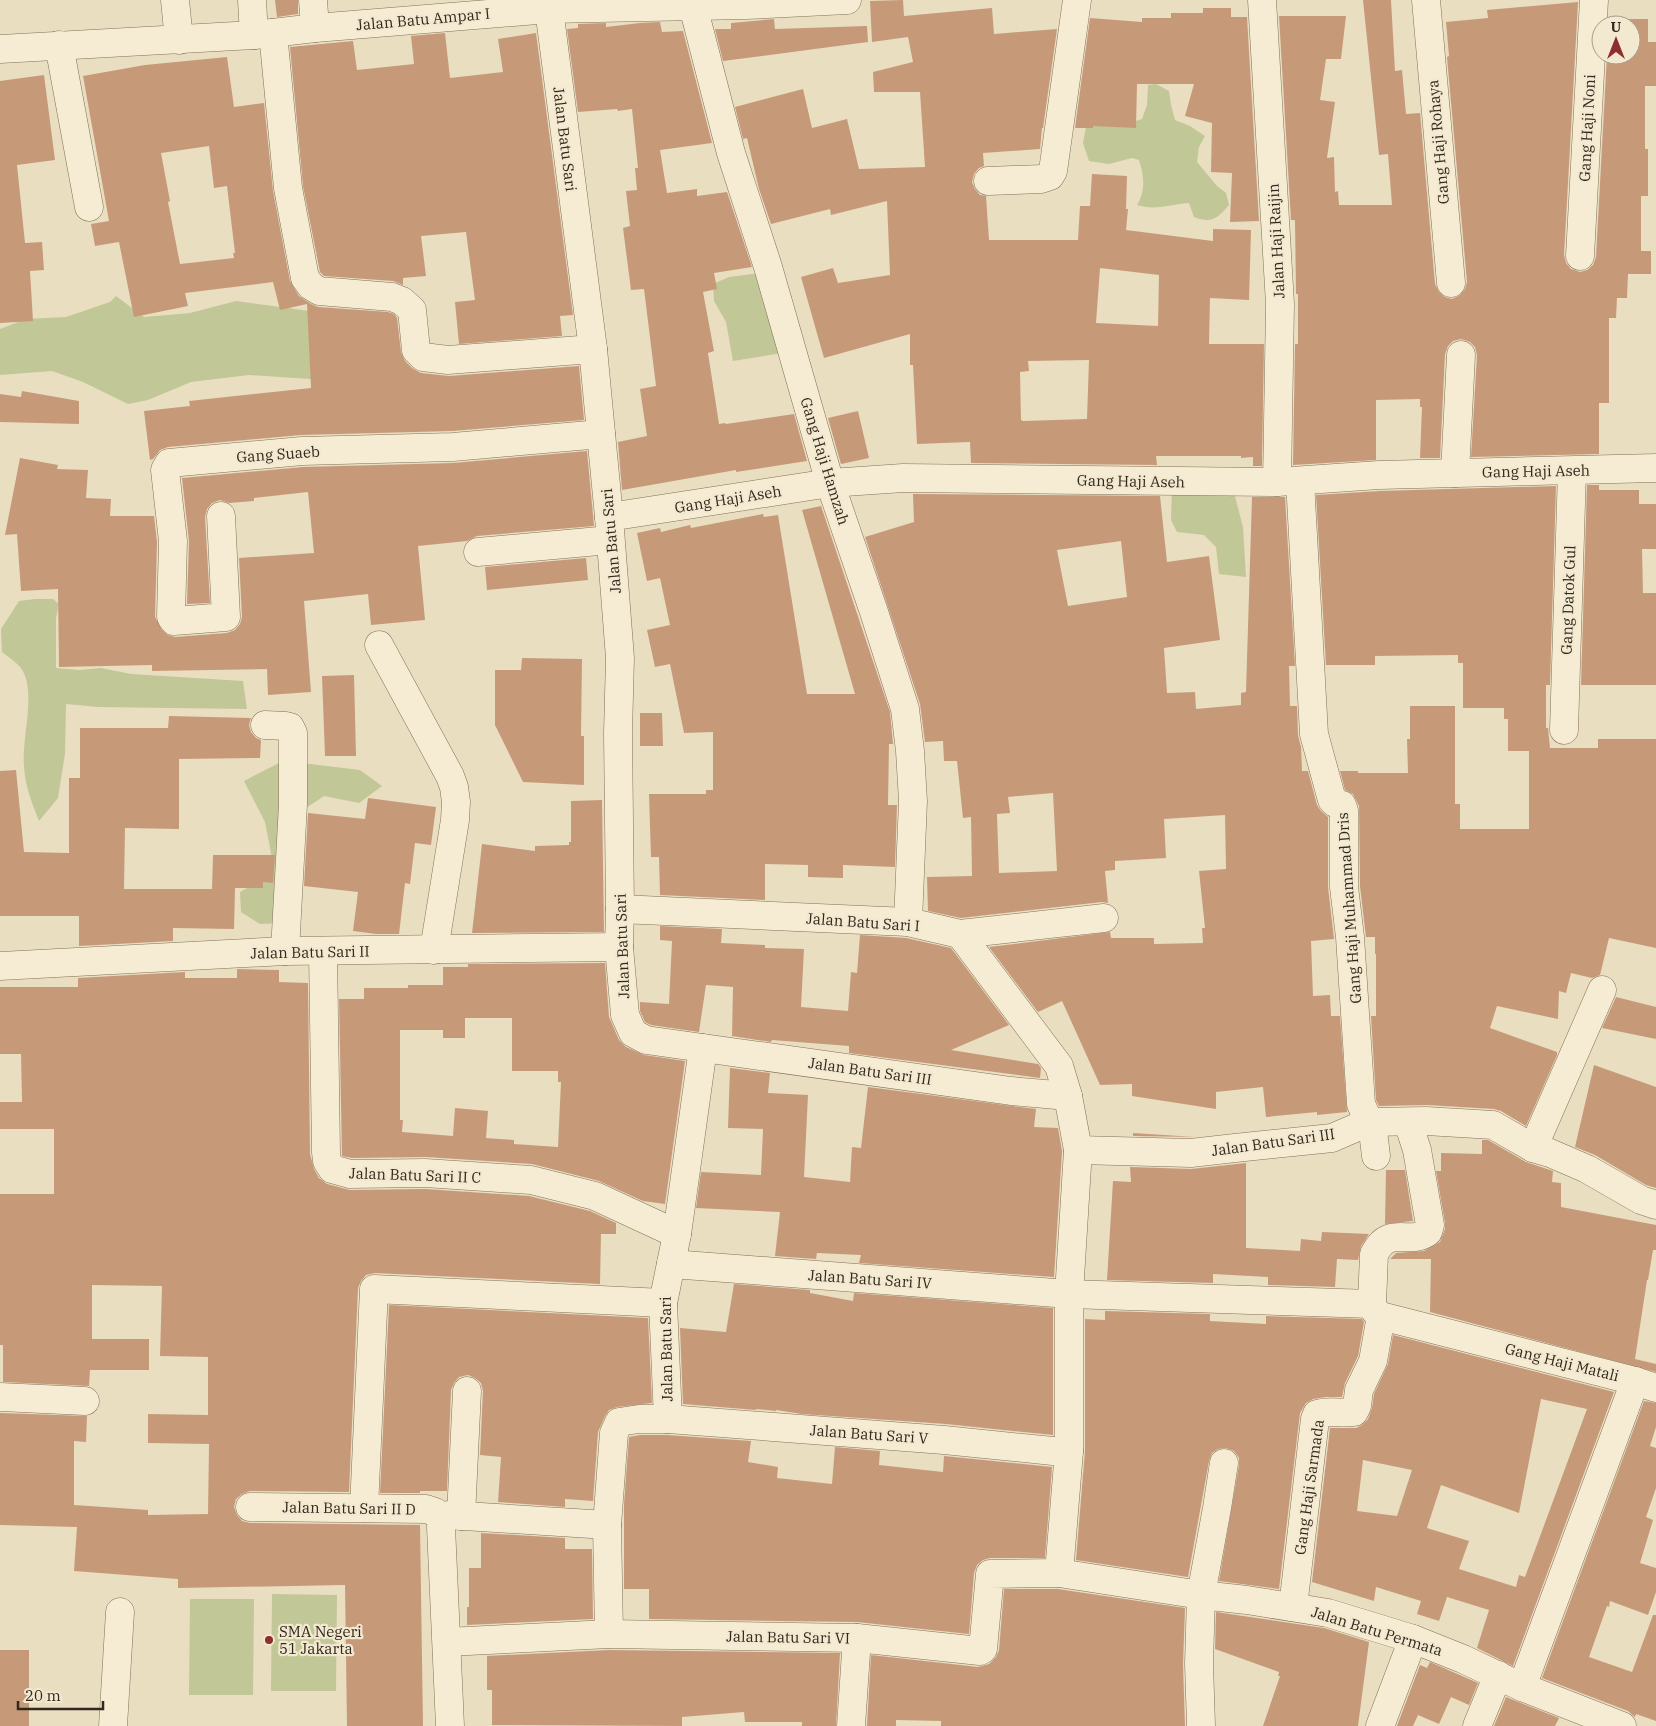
<svg xmlns="http://www.w3.org/2000/svg" width="1656" height="1726" viewBox="0 0 1656 1726" font-family="'IBM Plex Serif',serif">
<rect width="100%" height="100%" fill="#eadec1"/>
<!-- green -->
<g fill="#c1c796">
<path d="M1156 84 1169 91 1171 105 1175 120 1190 126 1205 136 1199 147 1197 162 1217 186 1226 193 1229 205C1218 218 1211 224 1194 217L1189 203C1171 204 1155 211 1137 205 1146 190 1144 176 1139 160L1132 158 1109 164 1089 161 1083 143 1087 122 1127 124 1142 119 1147 105 1148 85Z"/>
<path d="M768 272 789 352 733 361 726 322 714 301 713 284 729 277Z"/>
<path d="M116 296 144 317 190 313 236 301 339 315V381L249 375 191 382 148 400 128 404 83 382 52 371 0 375V329L26 319 66 317 110 302Z"/>
<path d="M1231 481 1243 527 1246 577 1219 574 1216 547 1204 535 1177 532 1171 520 1172 485Z"/>
<path d="M35 599H53L59 604 56 618V668L80 670 101 668 131 674 243 681 247 709 98 707 66 704 65 754 58 798 39 821C32 803 25 786 24 766 21 739 38 689 20 667 15 661 7 656 2 652L1 629 19 601Z"/>
<path d="M279 763H302L360 770 382 786 359 803 324 796 297 814 283 923 260 924 241 912 240 892 273 874 271 853 265 822 244 781Z"/>
<path d="M272 1594 337 1595 336 1691H271Z"/>
<path d="M190 1599H254L253 1695H189Z"/>
</g>
<!-- building -->
<g fill="#c69a79" fill-rule="evenodd">
<path d="M275 0H298V14L277 17Z"/>
<path d="M903 0 904 16 992 8 994 34 1057 29 1043 128H1042L1040 149 983 153 984 166 979 168 974 174 972 182 975 189 980 195 986 196 989 240H1078L1080 206H1090L1092 174 1127 176 1126 209H1128L1126 230 1213 241V229L1251 230 1249 300 1210 298 1209 344H1264L1262 466H1253V457L1241 458V456H1156L1157 465 971 463 970 442 917 444 913 365H910V334L824 358 801 277 833 268 838 283 890 275 887 201 831 215 830 209 771 224 759 189 747 138 743 139 735 107 803 89 812 128 847 119 859 169 925 167 920 92H874L873 72 913 62 908 37 872 42 870 1ZM1100 268 1159 275 1158 326 1096 323ZM1089 360 1087 419 1023 421 1021 420 1020 372 1029 371 1028 361Z"/>
<path d="M1363 0H1391L1395 71 1402 70 1406 114 1420 113 1435 284 1439 292 1445 297 1452 299 1460 295 1465 289 1467 282 1447 57 1449 56 1446 22 1488 18 1487 10 1578 2 1564 255 1566 263 1571 269 1580 272 1587 270 1593 265 1596 257 1607 55H1631V25H1608L1609 17H1623V19H1648V42H1656V86H1645V149H1648V196H1641V251H1651V274H1628L1627 298H1617L1616 318H1609V403H1599V454L1471 457 1477 355 1475 347 1470 342 1461 339 1453 341 1448 346 1445 354 1440 458H1420L1422 407H1420V399L1376 400V460L1293 465 1295 344H1298V294H1296L1295 220H1291L1279 16H1346L1341 59H1326L1320 100 1335 102 1327 158 1334 157 1335 192 1338 191 1339 205H1392L1388 154 1379 155Z"/>
<path d="M1203 8H1231V17H1247L1259 221 1230 222 1232 173 1211 172 1212 123 1185 116 1194 84H1137L1136 128 1093 126V128H1075L1090 18 1142 22V18H1171V13H1203Z"/>
<path d="M774 19 775 29 867 26 868 42 723 61 715 29H731V23Z"/>
<path d="M660 22 662 32 683 31 712 143 660 150 667 193 697 189V196L727 192 752 267 714 273 717 289 703 292 714 351 708 353 719 424 725 423 726 424 794 414 807 461 736 472V470L622 490 618 442 647 436 640 389 656 386 644 289 631 290 623 228 630 226 626 191 637 190 635 168H638L632 109 618 111 617 109 578 112 567 29 578 28V24L606 23V27L640 23Z"/>
<path d="M445 33 450 78 503 72 498 39 536 33 573 315 560 316 562 336 459 344 455 302 475 300 466 232 421 236 426 276 403 278V285L393 281 324 276 320 272 303 186 290 47 353 41 357 70 414 64 411 36Z"/>
<path d="M227 57 234 107 264 103 273 191 290 281 299 296 311 304 318 307 388 312 394 314 397 318 401 352 405 361 412 368 421 373 449 376 579 366 584 420 452 431 301 435 168 447 160 450 153 459 150 460 144 411 190 406 189 401 311 388 307 304 280 310 273 282 185 293 188 306 134 317 119 242 95 246 91 224 109 221 83 76 145 65ZM209 146 214 188 227 186 235 253H233L234 258 180 264 168 202 170 201 161 153Z"/>
<path d="M44 75 55 160 17 165 25 243 42 242 44 270 30 271 33 321 0 323V81Z"/>
<path d="M22 391 79 401V424L0 422V394L21 397Z"/>
<path d="M858 411 869 458 841 464 828 418Z"/>
<path d="M587 451 594 526 477 536 467 541 418 546 425 620 371 625 368 594 304 601 311 692 268 695 267 669 152 671V665L59 667 58 589 21 591 17 534 5 535 20 458 58 465 57 469 88 470 86 498 111 499 110 516H154L157 542 155 617 162 630 168 635 175 637 227 633 235 630 240 624 242 617 239 558 314 553 308 492 254 498V501L229 503 220 500 212 503 207 509 205 517 210 603 187 604 189 541 182 478 303 467 453 463Z"/>
<path d="M1587 485H1599V490H1639V504H1656V549H1642L1643 593H1656V685H1581Z"/>
<path d="M1556 486 1550 685H1546V728H1548L1550 748H1598V739H1656V948L1609 938 1600 975 1592 978 1571 973 1566 993 1559 991 1558 1019 1497 1006 1490 1028 1557 1052V1055L1526 1126 1501 1111 1494 1109 1427 1105 1379 1106 1376 1100 1371 1016H1376V954H1375V937H1366L1360 886 1359 806 1353 794 1345 790 1340 771H1358V773H1408L1407 739H1410V706H1455V804H1460V829H1529V751H1508V719H1504V708H1463V663H1458V655L1375 656V665H1326L1316 495 1380 491Z"/>
<path d="M913 494 1160 496 1167 562 1209 556 1220 640 1164 648 1167 693 1195 692 1196 709 1241 705V693L1246 692 1252 497H1285L1295 666H1289L1290 706H1297L1298 735 1301 747 1302 771H1308L1317 805 1321 811 1328 817V887L1334 939 1311 941 1313 996 1330 995 1331 1016H1340L1347 1112 1317 1115V1112L1266 1117 1263 1087 1216 1092V1109L1132 1096V1084L1100 1085 1062 1001 1038 1012 989 947 1110 932 1111 938H1154V944L1203 943 1202 928H1205L1199 871 1226 869 1225 815 1164 819 1166 858 1115 861V870L1105 871 1108 903 1102 902 961 918 928 911 927 877 972 876 971 817 963 818 957 761H944L943 741 925 742 920 704 865 537 914 522ZM1121 541 1127 597 1068 606 1057 550ZM1053 793 1057 871 999 873 997 814 1010 813 1008 797Z"/>
<path d="M821 506 890 712 893 744H889L888 805H897L895 867 843 865V878L808 877V865L765 864V900L660 895 659 857H651L649 794H706V790H713V732L684 733 670 664 655 667 647 630 670 625 660 578 647 581 637 533 660 528 661 532 690 525 691 528 763 514 764 517 778 515 807 694H855L802 510Z"/>
<path d="M586 558 588 580 487 590 485 567Z"/>
<path d="M522 658 582 659 581 736H584V785L523 782 495 725V670H521Z"/>
<path d="M354 675 356 756H325L322 676Z"/>
<path d="M640 713H662L663 746H640Z"/>
<path d="M169 716 251 718 249 725 251 732 256 738 261 740 260 758 179 759V829L125 828 124 889H212L213 855H275L273 883 263 882V888H235L234 929 173 928V941L79 946V916H0V771L16 770 24 852 69 853V778H80V728H168Z"/>
<path d="M368 798 436 807 431 845 415 843 410 884 405 883 399 934H376L353 931 358 892 304 886 308 813 365 819Z"/>
<path d="M602 800 604 932 472 933 482 844 535 851V846L569 845V842H571V801Z"/>
<path d="M660 926 722 929 721 943 765 945V948L804 949 801 1007 848 1011 851 972 857 973 860 935 906 938 951 948 1009 1025 951 1050 1038 1064 1041 1068 1040 1078 849 1053V1046L772 1040 771 1042 732 1036 733 987 706 985 699 1032 651 1025 645 1022 640 1011V1002L669 1004 672 941 660 940Z"/>
<path d="M605 963 609 1017 619 1040 626 1047 644 1055 685 1061 665 1204 643 1201 599 1181 532 1164 426 1157 352 1158 342 1156 339 999H364V988H408V985H443V967H468V964ZM465 1018H512V1071H558V1082H561L558 1147 514 1144V1140L486 1138 488 1111 455 1108 453 1136 402 1132 403 1120H400V1030H443V1038H465Z"/>
<path d="M237 969 279 970V982L308 983 310 1154 314 1169 319 1178 327 1184 350 1190 425 1189 529 1196 590 1211 616 1223V1234H601L600 1284 375 1273 366 1275 361 1281 358 1288 349 1492 250 1491 242 1494 236 1499 234 1507 237 1515 242 1521 250 1523 420 1525 423 1726H347L345 1585 178 1588V1579L74 1571 77 1527 0 1525V1413L87 1416 86 1442 74 1441V1505L148 1510V1515L208 1514 209 1444 148 1443V1414L208 1415V1357L160 1356 162 1286 92 1285V1339H149V1370H90L89 1386 3 1382V1345H0V1194H54V1129H0V1102H22L21 1054H0V987H78V978L185 972V978H237Z"/>
<path d="M1616 997 1656 1007V1039L1602 1028Z"/>
<path d="M1594 1065 1656 1087V1188L1646 1185 1595 1155 1575 1147Z"/>
<path d="M730 1068 770 1073 768 1093 808 1095 804 1177 850 1182 852 1147 861 1148 868 1087 1036 1109 1034 1127 1058 1128 1062 1151 1054 1277 859 1263 861 1255 817 1253 816 1259 775 1256 780 1212 696 1208 701 1172 761 1175 763 1129 728 1128Z"/>
<path d="M1133 1133 1195 1137 1133 1136Z"/>
<path d="M1482 1140H1488L1526 1162 1553 1171 1552 1182 1561 1183V1207L1656 1225V1250H1653L1648 1280H1647L1635 1359 1656 1364V1372L1430 1312 1431 1259H1390L1396 1253 1424 1251 1440 1242 1445 1229V1223L1436 1171H1441V1153L1482 1154Z"/>
<path d="M1246 1163V1248L1300 1251 1301 1239 1321 1241 1322 1232 1369 1234 1361 1246 1358 1260 1337 1259 1335 1287 1268 1285V1277L1213 1274V1283L1107 1280 1113 1181 1131 1182 1130 1167 1191 1169Z"/>
<path d="M1386 1170H1405L1413 1221 1385 1224Z"/>
<path d="M734 1284 810 1290V1293L853 1301 854 1293 1053 1308V1435L946 1424 802 1414 776 1410V1411L756 1409V1410L683 1404 680 1328 726 1332Z"/>
<path d="M389 1305 648 1318 652 1403 617 1407 609 1410 605 1416 598 1432 593 1501 565 1499V1507L498 1502 501 1457 480 1455 483 1391 481 1383 475 1378 468 1375 459 1377 454 1383 451 1390 447 1491H420V1493H380Z"/>
<path d="M1105 1311 1210 1314V1321L1266 1324V1316L1362 1319 1364 1322 1358 1356 1345 1383 1342 1397H1326L1313 1399 1306 1403 1300 1413 1279 1589 1219 1581 1239 1465V1458L1234 1451 1226 1448 1218 1449 1212 1453 1209 1461 1188 1577 1076 1560 1085 1451V1319L1105 1320Z"/>
<path d="M1393 1335 1614 1392 1513 1666 1477 1648 1489 1610 1447 1597 1439 1621 1417 1614 1421 1601 1376 1587 1374 1601 1312 1582 1330 1428H1356L1362 1425 1368 1419 1372 1408 1374 1394 1388 1364ZM1541 1399 1587 1409 1525 1577 1519 1575 1516 1587 1459 1569 1469 1541 1427 1528 1441 1485 1519 1513ZM1363 1460 1412 1470 1397 1516 1357 1511Z"/>
<path d="M1644 1401 1656 1403V1427L1650 1446 1656 1448V1488L1646 1517 1653 1520 1640 1563 1656 1568V1592L1648 1615 1610 1601 1609 1607 1607 1606 1589 1657 1632 1672 1653 1615H1656V1721L1636 1714 1635 1717 1628 1711 1542 1678Z"/>
<path d="M640 1435H667L751 1441 748 1462 778 1467 777 1478 832 1484 835 1447 880 1451 879 1465 943 1472 944 1456 1052 1467 1045 1558H990L983 1560 977 1565 974 1573 969 1634 857 1622 649 1619V1589H624V1504L629 1437Z"/>
<path d="M481 1533 565 1538V1549H592L593 1619 467 1625V1607H469V1568H481Z"/>
<path d="M1004 1589H1058L1185 1608 1183 1664 1185 1726H941V1721L896 1720V1726H867L871 1655 978 1667 989 1664 996 1657 999 1650Z"/>
<path d="M1216 1612 1324 1628 1369 1642 1358 1726H1263L1280 1676H1278L1279 1672 1215 1649Z"/>
<rect x="0" y="1650" width="29" height="76"/>
<path d="M609 1650 840 1653 836 1726H802V1722H745L744 1712 682 1717V1726L492 1725V1690H487V1656Z"/>
<path d="M1430 1662 1478 1683 1469 1705 1451 1697 1439 1724 1418 1715 1413 1726H1397L1420 1665 1427 1668Z"/>
<path d="M1506 1697 1559 1718 1555 1726H1494Z"/>
</g>
<g fill="none" stroke-linecap="round" stroke-linejoin="round">
<!-- minor casing -->
<g stroke="#82705a" stroke-width="29">
<g id="minor">
<path d="M175 0 179 40"/>
<path d="M252 0 254 35"/>
<path d="M313 0 315 28"/>
<path d="M1262 0 1280 304 1277 482"/>
<path d="M1426 0 1451 283"/>
<path d="M693 6 731 153 768 267 830 483 874 612 905 709 910 751 913 801 908 922"/>
<path d="M549 9 593 349 609 517 620 658 618 733 620 909 619 947 625 1015 633 1033 646 1040 703 1048 1011 1091 1068 1096"/>
<path d="M273 33 288 188 305 278 311 286 319 291 392 297 402 301 412 310 416 350 423 357 448 360 593 349"/>
<path d="M59 45 89 207"/>
<path d="M0 49 254 35 315 28 549 9 746 5 847 0"/>
<path d="M988 181 1041 179 1050 176 1053 171 1077 0"/>
<path d="M1580 256 1594 0"/>
<path d="M1455 473 1461 355"/>
<path d="M1300 481 1314 734 1332 800 1335 803 1342 805 1344 811V887L1350 937 1361 1104 1373 1131 1376 1156"/>
<path d="M221 516 226 617 174 621 171 617 173 541 165 470 169 463 302 451 453 447 601 434"/>
<path d="M609 517 830 483 903 478 1277 482 1379 475 1656 468"/>
<path d="M478 552 610 540"/>
<path d="M379 645 450 776 454 787 456 802 455 820 434 950"/>
<path d="M265 725 286 726 290 727 293 733V804L285 951"/>
<path d="M1564 730 1572 471"/>
<path d="M620 909 908 922 960 934 1104 918"/>
<path d="M960 934 1059 1066 1068 1096 1078 1150 1069 1294V1451L1059 1573"/>
<path d="M323 951 326 1152 327 1161 332 1169 350 1174 425 1173 531 1180 595 1196 677 1234"/>
<path d="M0 966 285 951 619 947"/>
<path d="M1408 1122 1417 1150 1430 1225 1428 1232C1408 1246 1390 1224 1374 1254L1372 1304 1375 1311 1381 1316 1635 1381 1656 1388"/>
<path d="M1533 1148 1602 990"/>
<path d="M1078 1150 1191 1153 1235 1148 1332 1138 1369 1122 1426 1121 1493 1125 1533 1148 1550 1153 1587 1169 1641 1200 1656 1205"/>
<path d="M671 1264 1069 1294 1372 1304"/>
<path d="M0 1397 85 1401"/>
<path d="M668 1419 663 1303 677 1234 703 1048"/>
<path d="M250 1507 426 1509 435 1512 443 1520"/>
<path d="M364 1508 374 1289 663 1303"/>
<path d="M461 1516 467 1391"/>
<path d="M607 1525 609 1634"/>
<path d="M1293 1607 1315 1419 1317 1414C1329 1410 1341 1414 1354 1412L1357 1406 1359 1390 1373 1361 1381 1316"/>
<path d="M447 1642 609 1634 857 1638 980 1651 983 1649 990 1574 1059 1573 1201 1595 1247 1600 1328 1613 1413 1639 1463 1659 1522 1687 1622 1726"/>
<path d="M1522 1687 1635 1381"/>
<path d="M113 1726 120 1612"/>
<path d="M450 1726 441 1527 443 1520 449 1515 607 1525 614 1433 619 1422 639 1419H668L944 1440 1053 1451H1069"/>
<path d="M851 1726 857 1638"/>
<path d="M1201 1726 1199 1664 1201 1595 1217 1508 1224 1463"/>
<path d="M1380 1726 1413 1639"/>
<path d="M1477 1726 1498 1675"/>
</g>
</g>
<!-- minor -->
<use href="#minor" stroke="#f6ecd3" stroke-width="28"/>
</g>
<!-- markers -->
<circle fill="#8c2f2e" stroke="#f2e9d0" stroke-width="2" cx="269" cy="1640" r="5"/>
<g text-anchor="middle" dominant-baseline="central" stroke-width="4.5" stroke-linejoin="round" paint-order="stroke">
<!-- street labels -->
<g font-size="15" fill="#33281d" stroke="#f2e9d0">
<text transform="translate(423 19) rotate(-5)">Jalan Batu Ampar I</text>
<text transform="translate(1587 128) rotate(-87)">Gang Haji Noni</text>
<text transform="translate(565 139) rotate(83)">Jalan Batu Sari</text>
<text transform="translate(1438 142) rotate(-95)">Gang Haji Rohaya</text>
<text transform="translate(1276 241) rotate(-93)">Jalan Haji Raijin</text>
<text transform="translate(278 454) rotate(-4)">Gang Suaeb</text>
<text transform="translate(825 461) rotate(73)">Gang Haji Hamzah</text>
<text transform="translate(1536 471) rotate(-1)">Gang Haji Aseh</text>
<text transform="translate(1131 481) rotate(1)">Gang Haji Aseh</text>
<text transform="translate(728 499) rotate(-9)">Gang Haji Aseh</text>
<text transform="translate(611 541) rotate(-95)">Jalan Batu Sari</text>
<text transform="translate(1568 600) rotate(-88)">Gang Datok Gul</text>
<text transform="translate(1349 908) rotate(-94)">Gang Haji Muhammad Dris</text>
<text transform="translate(863 922) rotate(4)">Jalan Batu Sari I</text>
<text transform="translate(622 946) rotate(-92)">Jalan Batu Sari</text>
<text transform="translate(310 952) rotate(-1)">Jalan Batu Sari II</text>
<text transform="translate(870 1071) rotate(8)">Jalan Batu Sari III</text>
<text transform="translate(1273 1142) rotate(-8)">Jalan Batu Sari III</text>
<text transform="translate(415 1175) rotate(2)">Jalan Batu Sari II C</text>
<text transform="translate(870 1279) rotate(4)">Jalan Batu Sari IV</text>
<text transform="translate(666 1349) rotate(-91)">Jalan Batu Sari</text>
<text transform="translate(1562 1362) rotate(14)">Gang Haji Matali</text>
<text transform="translate(869 1434) rotate(4)">Jalan Batu Sari V</text>
<text transform="translate(1309 1487) rotate(-82)">Gang Haji Sarmada</text>
<text transform="translate(349 1508) rotate(1)">Jalan Batu Sari II D</text>
<text transform="translate(1377 1631) rotate(17)">Jalan Batu Permata</text>
<text transform="translate(788 1637) rotate(1)">Jalan Batu Sari VI</text>
</g>
<!-- poi labels -->
<g font-size="15" fill="#33281d" stroke="#f2e9d0" text-anchor="start">
<text x="279" y="1631">SMA Negeri<tspan x="279" dy="17">51 Jakarta</tspan></text>
</g>
</g>
<!-- north arrow -->
<g transform="translate(1616 40)"><circle r="24" fill="#f2e9d0" stroke="#a69c88"/>
<path d="M0-4L9 19L0 12L-9 19Z" fill="#8c2f2e"/>
<text y="-8" font-size="14" font-weight="bold" text-anchor="middle" fill="#33281d">U</text>
</g>
<!-- scale -->
<path d="M18 1701v8h85v-8" fill="none" stroke="#33281d" stroke-width="2.5"/>
<text x="25" y="1701" font-size="15" fill="#33281d" stroke="#f2e9d0" stroke-width="4" paint-order="stroke">20 m</text>
</svg>
